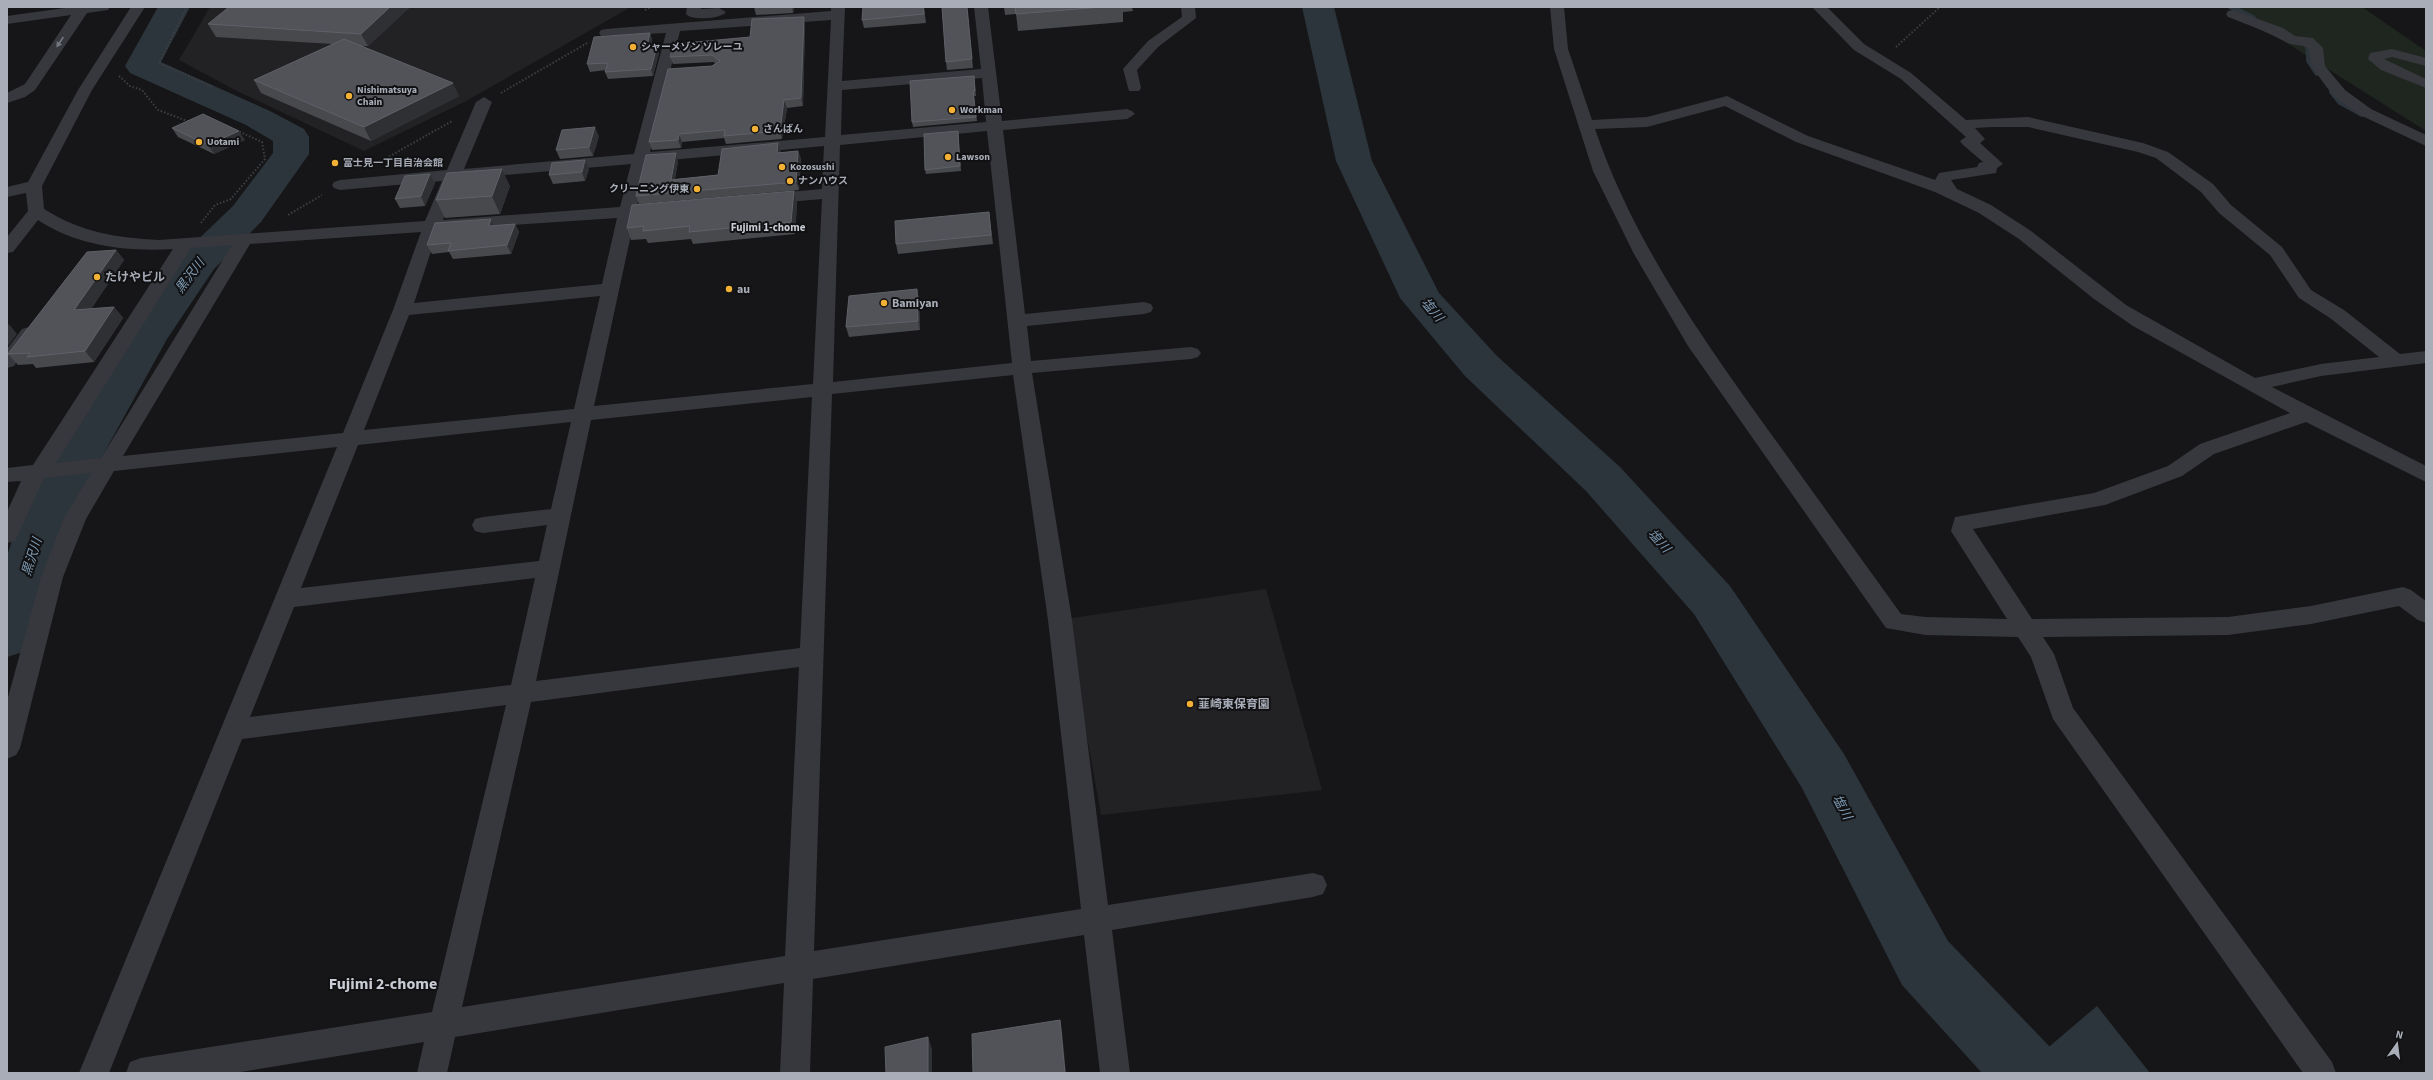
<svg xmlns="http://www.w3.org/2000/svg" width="2433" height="1080" viewBox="0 0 2433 1080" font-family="'Source Sans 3','Noto Sans JP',sans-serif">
<rect width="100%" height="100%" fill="#161618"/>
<!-- built -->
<g fill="#222225">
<path d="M210 7H631L466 101 364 151 237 91 179 60Z"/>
<path d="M1266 589 1322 790 1101 815 1066 619Z"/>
</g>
<!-- green -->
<path fill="#1e261f" d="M2230 7H2362L2426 51V131Z"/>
<!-- water -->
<path fill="#2c353c" d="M2097 1006 2150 1073H2018Z"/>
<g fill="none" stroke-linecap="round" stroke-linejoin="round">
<!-- stream -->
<g stroke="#2c353c" stroke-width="5.5">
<path d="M2231 7 2253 18"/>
<path d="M2301 41 2308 46 2309 61 2317 73"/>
<path d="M2332 92 2340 102 2362 114"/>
</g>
<!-- river -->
<g fill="#2c353c" fill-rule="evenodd">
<path d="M158 7H190L161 62 270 111 304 129 309 137V154L261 222 214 269 167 339 71 513 34 636 26 651 7 657V556L21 513 131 329 185 252 233 206 273 153V141L246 125 130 73 125 66Z"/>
<path d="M1302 7H1334L1372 161 1439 293 1497 356 1620 467 1730 586 1844 754 1948 941 2052 1049 2062 1073H1982L1902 985 1802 788 1694 614 1586 491 1465 376 1400 298 1336 161Z"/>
</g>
<!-- path -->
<g stroke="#3d3f44" stroke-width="2" stroke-dasharray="1.5 2" stroke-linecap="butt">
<path d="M187 7 159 63 213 87"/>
<path d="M645 10 651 7"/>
<path d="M1896 47 1940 7"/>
<path d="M119 76 130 86 142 90 158 110 190 122"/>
<path d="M501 93 589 42"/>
<path d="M383 160 452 121"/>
<path d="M288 215 322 195"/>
<path d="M201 223 215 205 231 199 265 159 262 142 238 131"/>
</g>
<!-- minor -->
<g fill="#37383d" fill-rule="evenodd">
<path d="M72 7H110L108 10 87 13 35 90 25 97 7 103V93L25 84 71 15 7 24V16Z"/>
<path d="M131 7H145L92 90 42 186 44 209C80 232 117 238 159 240L425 221 442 181 340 190 334 188 332 185 334 182 340 180 447 170 476 102 484 97 492 102 464 169 634 154 666 33 601 36 599 33 601 30 606 29 831 11V7H845L842 81 981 69 974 7H988L1002 121 1127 109 1132 111 1135 114 1127 119 1003 130 1025 314 1144 302 1151 304 1153 308 1151 312 1144 314 1027 326 1031 361 1191 347 1198 349 1201 353 1198 357 1191 359 1032 373 1072 620 1108 905 1313 873 1323 876 1327 885 1323 894 1313 897 1112 930 1130 1073H1100L1084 935 813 979 810 1073H780L784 983 455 1037 447 1073H417L424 1042 234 1073H126L130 1062 141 1058 432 1012 506 705 242 739 109 1073H79L337 447 114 471 86 519 63 577 20 748 16 755 7 759V701L41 577 64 518 91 473 44 478 18 535 15 541 7 543V512L21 481 7 482V468L33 465 173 249C127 252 77 246 38 220L13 252 7 253V237L28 211 26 193 7 197V187L28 182 78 90ZM831 20 825 137 650 152 680 31ZM982 78 986 122 841 135 842 90ZM987 131 1012 363 833 382 840 145ZM824 146 822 189 766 194 760 195 758 199 760 203 766 204 822 199 813 384 594 406 635 216 646 215 648 211 646 207 637 206 648 162ZM631 164 620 207 443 220 459 179ZM617 218 602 284 414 303 438 230ZM421 232 393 310 343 433 123 456 250 244ZM232 245 101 458 56 463 191 248ZM600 296 574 409 364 430 409 315ZM1013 375 1048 620 1081 909 814 951 832 394ZM812 397 800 648 536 681 591 420ZM571 422 551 509 483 517 475 519 472 525 475 531 483 533 547 525 539 561 301 588 358 445ZM535 578 511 685 250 717 294 607ZM799 667 785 956 462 1007 531 702Z"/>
<path d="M687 7H701V9L719 8 726 12C721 19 691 21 686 14Z"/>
<path d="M1181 7H1195L1196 18 1158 47 1137 70 1141 88 1139 91H1129L1123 69 1148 41 1182 17Z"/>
<path d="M1550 7H1564L1568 49 1592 120 1647 117 1727 96 1808 136 1935 180 1939 173 1977 167 1979 163 1983 162 1962 144 1960 141 1966 137 1901 79 1854 50 1812 7H1827L1864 44 1911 73 1966 120 2028 117 2143 143 2168 152 2213 184 2231 205 2282 247 2311 290 2344 310 2400 354 2426 351V363L2321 376 2272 387 2426 466V482L2306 422 2214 454 2182 476 2105 505 1973 529 2032 619 2228 617 2311 606 2403 587 2411 590 2426 601V623L2418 620 2399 606 2311 624 2228 635 2043 637 2054 654 2073 708 2332 1062 2336 1073H2303L2053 719 2031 657 2018 637 1925 635 1886 628 1688 346 1634 254 1593 171 1554 49ZM1725 106 1796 142 1935 192 1979 213 2019 239 2094 299 2133 326 2290 413 2200 444 2168 466 2094 493 1955 517 1951 531 2007 619 1925 617 1901 614C1856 552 1811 489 1766 427 1699 334 1632 238 1595 129L1647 127ZM1992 127H2028L2138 152 2156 158 2201 192 2219 213 2270 255 2299 298 2330 318 2379 357 2321 364 2255 378 2126 305 2031 231 1991 205 1957 189 1951 180 1996 173 1997 168 2003 164 1980 143 1985 139 1975 128Z"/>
<path d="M2233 10 2283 28 2295 36 2313 38 2323 48 2325 66 2345 90 2371 109 2426 135V146L2360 115 2334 97 2311 66 2309 49C2302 43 2294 47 2286 42 2267 32 2249 25 2228 17L2226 14 2228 11Z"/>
<path d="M2392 49 2426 58V66L2392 57 2384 59 2426 79V88L2381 70 2368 59 2370 53Z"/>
<path d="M29 327 36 329 38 333 14 366 7 368V349L22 329Z"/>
</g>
</g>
<!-- wall -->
<g fill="#47494d">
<path d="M229 7H410L368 46H360L459 96 371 141 261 93 254 80 333 44 216 37 208 24Z"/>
<path d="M754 7H794L793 13 756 15Z"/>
<path d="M863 7H924L926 23 864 28 862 20Z"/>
<path d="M942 7H967L973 68 947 70 946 62Z"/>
<path d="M1004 7H1132L1133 11 1123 12V22L1018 31 1016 14 1005 15Z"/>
<path d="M805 25 803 106 787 108 782 139 726 144 724 138 682 142 681 148 652 150 649 142 712 66 715 64 714 62 673 64 670 57 750 37Z"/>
<path d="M650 33 652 40 651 46 659 53 653 76 608 79 605 72 606 70 590 72 587 64Z"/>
<path d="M974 76 976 96H974L977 121 913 127 912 122Z"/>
<path d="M172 128 245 140 214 154 178 137Z"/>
<path d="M958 131 961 171 926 174 925 170Z"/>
<path d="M599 136 593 156 560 159 556 150Z"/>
<path d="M778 143 780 153 798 151 801 159 799 190 639 204 636 196 678 161 675 179 718 175Z"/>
<path d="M589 169 585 181 553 184 549 175Z"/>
<path d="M430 174 435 183 425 206 400 208 395 199Z"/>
<path d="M510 186 500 214 445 218 436 200Z"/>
<path d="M794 191 797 203 795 234 693 244 691 239 648 243 646 239 631 240 627 228Z"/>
<path d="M989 212 993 244 898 254 896 244Z"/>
<path d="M491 219 494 226 515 224 519 232 511 254 453 259 449 252 432 254 427 245Z"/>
<path d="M116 250 124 260 91 309 114 307 123 318 94 362 36 368 33 364 18 365 8 354Z"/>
<path d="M917 289 919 299 920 330 849 337 846 327Z"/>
</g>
<!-- shaded-wall -->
<g fill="#2f3033">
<path d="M390 7H410L368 46 361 34Z"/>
<path d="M792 7H794L793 13Z"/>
<path d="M804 17 805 25 803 106 801 98Z"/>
<path d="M650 33 652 40 649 54 647 46Z"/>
<path d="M657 46 659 53 653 76 651 69Z"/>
<path d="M453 83 459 96 371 141 364 127Z"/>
<path d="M784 100 787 108 782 139 780 131Z"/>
<path d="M595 127 599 136 593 156 589 147Z"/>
<path d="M239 131 245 140 214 154 208 145Z"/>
<path d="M679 134 682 142 681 148 678 140Z"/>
<path d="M778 143 781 151 779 161 777 153Z"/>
<path d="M798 151 801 159 799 190 796 182Z"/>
<path d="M676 153 678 161 673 188 671 180Z"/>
<path d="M585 160 589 169 585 181 582 172Z"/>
<path d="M502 169 510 186 500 214 492 196Z"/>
<path d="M430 174 435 183 425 206 421 196Z"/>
<path d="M794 191 797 203 795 234 791 222Z"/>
<path d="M491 219 495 228 489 226Z"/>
<path d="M515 224 519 232 511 254 507 245Z"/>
<path d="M116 250 124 260 83 321 74 310Z"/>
<path d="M917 289 919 299 920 330 918 321Z"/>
<path d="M114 307 123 318 94 362 85 351Z"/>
<path d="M9 324 17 334 7 347V327Z"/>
<path d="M1060 1020 1062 1031 1066 1073H1065Z"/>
<path d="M928 1037 932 1049V1073H928Z"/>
</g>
<!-- building -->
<g fill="#525359" stroke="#5f6168">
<path d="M229 7H390L361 34 208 24Z"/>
<path d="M863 7H923L924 14 862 20Z"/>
<path d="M942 7H967L972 59 946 62Z"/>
<path d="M1015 7H1102L1016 14Z"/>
<path d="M804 17 801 98 784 100 780 131 724 136 725 130 679 134 678 140 649 142 668 69 712 66 720 61 712 55 670 57 674 44 750 37 752 19Z"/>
<path d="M650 33 647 46H657L651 69 605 72 608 63 587 64 594 37Z"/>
<path d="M344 39 453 83 364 127 254 80Z"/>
<path d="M974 76 975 91H973L976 117 912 122 910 81Z"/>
<path d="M203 114 239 131 208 145 172 128Z"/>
<path d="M595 127 589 147 556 150 562 130Z"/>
<path d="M958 131 960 166 925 170 924 134Z"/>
<path d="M778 143 777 153 798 151 796 182 636 196 646 155 676 153 671 180 718 175 722 149Z"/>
<path d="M585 160 582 172 549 175 552 163Z"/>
<path d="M502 169 492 196 436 200 447 173Z"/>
<path d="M430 174 421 196 395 199 405 176Z"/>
<path d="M794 191 791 222 689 232 690 226 643 231 644 226 627 228 632 205Z"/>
<path d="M989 212 991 235 896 244 895 221Z"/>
<path d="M491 219 489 226 515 224 507 245 448 251 451 243 427 245 435 223Z"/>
<path d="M116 250 74 310 114 307 85 351 27 357 30 353 8 354 87 252Z"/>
<path d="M917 289 918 321 846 327 849 296Z"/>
<path d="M1060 1020 1065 1073H973L972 1034Z"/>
<path d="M928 1037V1073H886L885 1047Z"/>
</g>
<!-- one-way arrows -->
<defs><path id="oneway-solid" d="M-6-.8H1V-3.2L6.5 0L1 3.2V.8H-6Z"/></defs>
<use fill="#757881" href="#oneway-solid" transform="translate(60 42) rotate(124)"/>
<!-- markers -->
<g fill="#f2b134" stroke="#111113" stroke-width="1.5">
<circle cx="633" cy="47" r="4"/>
<circle cx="349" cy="96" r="4"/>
<circle cx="952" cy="110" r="4"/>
<circle cx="755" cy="129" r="4"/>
<circle cx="199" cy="142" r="4"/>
<circle cx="948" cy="157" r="4"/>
<circle cx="335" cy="163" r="4"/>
<circle cx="782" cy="167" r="4"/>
<circle cx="790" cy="181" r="4"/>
<circle cx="697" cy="189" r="4"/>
<circle cx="97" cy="277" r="4"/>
<circle cx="729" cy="289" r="4"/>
<circle cx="884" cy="303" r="4"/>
<circle cx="1190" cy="704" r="4"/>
</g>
<g text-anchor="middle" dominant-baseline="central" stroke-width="4" stroke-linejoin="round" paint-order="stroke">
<!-- far-poi labels -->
<g font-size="10" font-weight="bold" fill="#a8adb8" stroke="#111113" text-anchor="start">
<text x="641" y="47">シャーメゾン ソレーユ</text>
<text x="357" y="90">Nishimatsuya<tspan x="357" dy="12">Chain</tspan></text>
<text x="960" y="110">Workman</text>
<text x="763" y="129">さんばん</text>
<text x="207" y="142">Uotami</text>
<text x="956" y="157">Lawson</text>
<text x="343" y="163">富士見一丁目自治会館</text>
<text x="790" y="167">Kozosushi</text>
<text x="798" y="181">ナンハウス</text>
<text x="689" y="189" text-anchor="end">クリーニング伊東</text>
</g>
<!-- far-neighbourhood labels -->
<g font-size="11" font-weight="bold" fill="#c9ccd4" stroke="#111113">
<text x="768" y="227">Fujimi 1-chome</text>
</g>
<!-- poi labels -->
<g font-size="12" font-weight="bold" fill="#a8adb8" stroke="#111113" text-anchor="start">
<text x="105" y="277">たけやビル</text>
<text x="737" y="289">au</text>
<text x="892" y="303">Bamiyan</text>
<text x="1198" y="704">韮崎東保育園</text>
</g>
<!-- water labels -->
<g font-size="13" font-style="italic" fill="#7f9bb3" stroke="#111113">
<text transform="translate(190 276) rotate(-53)">黒沢川</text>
<text transform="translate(1432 310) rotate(50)">塩川</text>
<text transform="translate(1659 541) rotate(48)">塩川</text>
<text transform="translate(32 557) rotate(-73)">黒沢川</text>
<text transform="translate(1842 807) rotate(62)">塩川</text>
</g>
<!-- near-neighbourhood labels -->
<g font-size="16" font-weight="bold" fill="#c9ccd4" stroke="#111113">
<text x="383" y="984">Fujimi 2-chome</text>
</g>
</g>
<!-- border -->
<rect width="2433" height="1080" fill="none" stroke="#a8adb8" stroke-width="16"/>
<!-- north arrow -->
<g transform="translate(2397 1044) rotate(14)" stroke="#111113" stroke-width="3" paint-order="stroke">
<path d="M0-3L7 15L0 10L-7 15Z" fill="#a8adb8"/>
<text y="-6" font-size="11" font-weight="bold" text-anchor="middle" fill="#a8adb8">N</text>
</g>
</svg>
